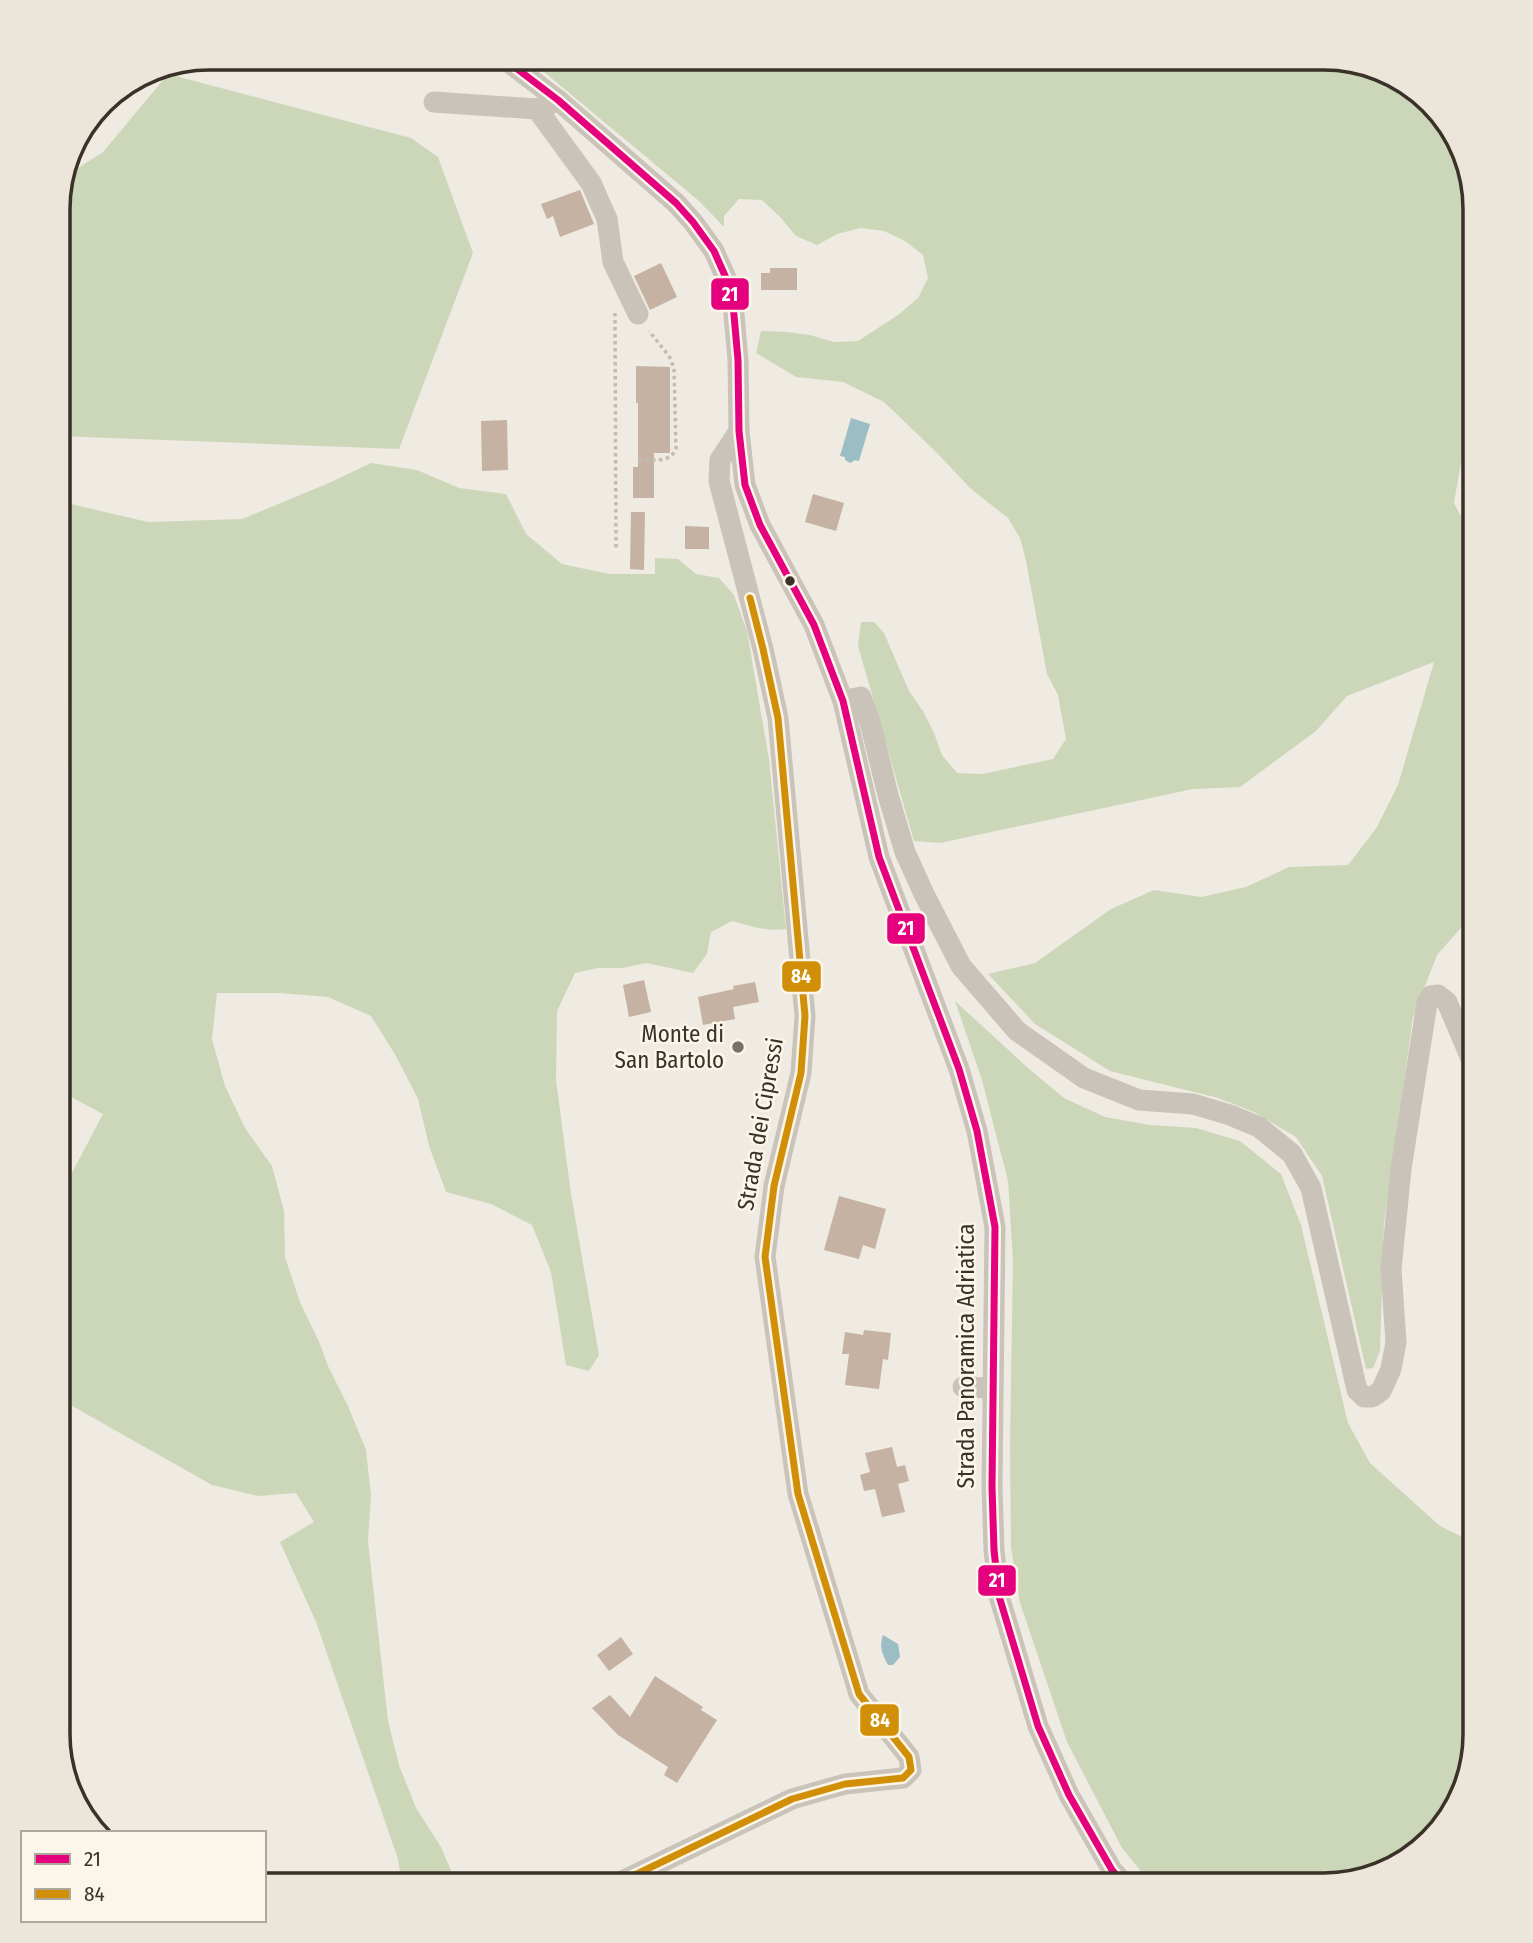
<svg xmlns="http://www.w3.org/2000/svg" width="1533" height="1943" viewBox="0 0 1533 1943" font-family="'Fira Sans Condensed',sans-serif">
<rect width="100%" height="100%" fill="#efebe2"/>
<!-- green -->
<g fill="#ccd7ba">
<path d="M532 58H1333L1400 78 1450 125 1475 209V422L1462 457 1454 503 1475 543V912L1437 955 1413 1017 1384 1224 1380 1351 1373 1368 1366 1369 1322 1176 1296 1137 1254 1112 1218 1098 1110 1071 1035 1024 988 974 1035 963 1111 909 1154 890 1201 897 1246 887 1289 867 1348 865 1377 827 1398 785 1434 662 1347 696 1316 731 1240 787 1193 789 940 843 914 841 858 646 861 622H874L884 633 909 691 923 711 934 733 942 755 957 773 982 774 1053 759 1066 739 1058 695 1047 674 1026 561 1020 538 1008 518 971 489 936 452 884 402 843 382 796 377 756 353 761 331 787 332 810 335 834 342 858 341 898 315 918 298 928 278 923 255 905 241 884 231 861 228 837 234 817 245 796 236 780 217 762 200 739 199 724 216V227L699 201 532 62Z"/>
<path d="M168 74 411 138 438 157 473 253 399 449 58 436V199L64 177 103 152Z"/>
<path d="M371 463 417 470 459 488 506 494 526 534 562 564 609 574H655V558L678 559 696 574 719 578 734 595 747 631 769 759 786 929C768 932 749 926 732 921L711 932 707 954 693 973 646 963 622 968H598L575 973 557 1011 556 1080 571 1194 599 1355 589 1371 566 1365 551 1272 532 1225 491 1204 446 1192 429 1146 418 1099 396 1056 371 1016 328 997 280 993H217L212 1039 225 1086 245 1128 272 1166 284 1211 285 1257 300 1302 320 1344 328 1366 348 1406 366 1450 371 1495 368 1541 388 1721 399 1765 416 1808 441 1847 457 1885H402L398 1859 316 1622 280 1542 314 1522 296 1493 258 1496 212 1485 58 1398V1199L103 1114 58 1090V501L148 522 242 519 329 483Z"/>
<path d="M955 1001 1028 1068 1064 1098 1105 1117 1150 1125 1196 1128 1240 1141 1281 1174 1301 1225 1348 1423 1370 1463 1440 1526 1475 1543V1734L1455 1809 1408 1860 1324 1885H1152L1122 1848 1067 1742 1020 1603 1011 1547 1010 1446 1013 1261 1008 1181 982 1080Z"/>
</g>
<!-- water -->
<g fill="#9cbdc3">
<path d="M851 418 870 424 859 461 855 460 850 463 845 460V457L840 456Z"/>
<path d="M883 1635 898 1644 900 1657 893 1665H888C882 1654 879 1647 883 1635Z"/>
</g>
<!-- building -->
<g fill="#c5b2a2">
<path d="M580 190 594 224 560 237 553 216 547 219 541 204Z"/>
<path d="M661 263 677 297 650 310 634 276Z"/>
<path d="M770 268H797V290H761V273H770Z"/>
<path d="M636 366 670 367V453H654V498H633V467H638V403H636Z"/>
<path d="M507 420 508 470 482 471 481 421Z"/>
<path d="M813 494 844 503 836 531 805 522Z"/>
<path d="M631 512H645L644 570 630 569Z"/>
<path d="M685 526 709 527V549H685Z"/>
<path d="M644 980 651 1012 629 1017 623 985Z"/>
<path d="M755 982 759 1002 733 1007 735 1019 703 1025 698 997 734 989 733 986Z"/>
<path d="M839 1196 886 1209 875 1249 863 1245 859 1259 824 1250Z"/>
<path d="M864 1330 891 1333 888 1360 883 1359 879 1389 845 1385 849 1354H842L845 1332 863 1335Z"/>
<path d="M892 1447 897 1467 905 1465 909 1481 898 1484 905 1512 882 1517 875 1489 864 1491 860 1475 870 1472 865 1453Z"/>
<path d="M621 1637 633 1654 609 1671 597 1655Z"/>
<path d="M655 1676 703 1707 701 1710 717 1720 677 1783 664 1775 668 1767 618 1735 592 1708 610 1695 630 1717Z"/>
</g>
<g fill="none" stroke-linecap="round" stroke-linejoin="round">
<!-- path -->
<g stroke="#c1bcb3" stroke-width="3.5" stroke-dasharray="3.5 3.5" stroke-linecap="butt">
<path d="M615 313 616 550"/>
<path d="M638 459C652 460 669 464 676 449L674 368 669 356 649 331"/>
</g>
<!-- minor -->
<g stroke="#c9c3ba" stroke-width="21">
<path d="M503 58 558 100 676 203 693 222 714 251 726 278 733 304 738 360 739 431 745 485 760 525 814 625 843 701 879 857 959 1069 977 1131 995 1227 992 1487 994 1550 999 1596 1038 1726 1069 1795 1112 1870 1125 1885"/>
<path d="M434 102 537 109 550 104"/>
<path d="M537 109 591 183 607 219 613 262 638 314"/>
<path d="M843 701 861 697 870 722 888 795 905 852 924 894 961 966 1017 1031 1084 1078 1139 1100 1193 1104 1230 1115 1259 1127 1292 1154 1311 1188 1357 1390 1364 1397H1372L1381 1391 1391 1369 1396 1342 1391 1269 1401 1169 1427 1003 1431 996 1438 995 1447 1002 1475 1068"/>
<path d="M963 1387 992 1388"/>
<path d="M614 1885 792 1799 845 1784 903 1778 911 1770 909 1757 859 1694 798 1494 765 1257 774 1186 801 1073 805 1016 778 718 763 649 719 481 720 460 739 431"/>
</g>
<!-- bus-1 casing -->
<g stroke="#fcf6ea" stroke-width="12">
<path id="bus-1" d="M503 58 558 100 676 203 693 222 714 251 726 278 733 304 738 360 739 431 745 485 760 525 814 625 843 701 879 857 959 1069 977 1131 995 1227 992 1487 994 1550 999 1596 1038 1726 1069 1795 1112 1870 1125 1885"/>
</g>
<!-- bus-2 casing -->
<g stroke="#fcf6ea" stroke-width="12">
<path id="bus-2" d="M614 1885 792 1799 845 1784 903 1778 911 1770 909 1757 859 1694 798 1494 765 1257 774 1186 801 1073 805 1016 778 718 763 649 750 598"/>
</g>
<!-- bus-1 -->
<use href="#bus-1" stroke="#e5007d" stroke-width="7"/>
<!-- bus-2 -->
<use href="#bus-2" stroke="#d18f08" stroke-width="7"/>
</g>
<!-- markers -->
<circle fill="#3a3128" stroke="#fcf6ea" stroke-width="2.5" cx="790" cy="581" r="6"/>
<circle fill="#797269" stroke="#fcf6ea" stroke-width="2.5" cx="738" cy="1047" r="7"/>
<g text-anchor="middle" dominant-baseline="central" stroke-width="5" stroke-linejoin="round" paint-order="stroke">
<!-- poi labels -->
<g font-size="23" fill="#3a3128" stroke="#fcf6ea" text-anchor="end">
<text x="724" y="1034">Monte di<tspan x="724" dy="26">San Bartolo</tspan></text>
</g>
<!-- street labels -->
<g font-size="23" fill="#3a3128" stroke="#fcf6ea">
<text transform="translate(760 1124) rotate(-80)">Strada dei Cipressi</text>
<text transform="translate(966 1356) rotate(-90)">Strada Panoramica Adriatica</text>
</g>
</g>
<!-- crop -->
<path d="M0 0H1533V1943H0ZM209 70H1324A139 139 0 0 1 1463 209V1734A139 139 0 0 1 1324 1873H209A139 139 0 0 1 70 1734V209A139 139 0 0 1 209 70Z" fill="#ece6da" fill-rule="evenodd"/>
<path fill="none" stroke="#3a3128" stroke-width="3.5" d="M209 70H1324A139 139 0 0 1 1463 209V1734A139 139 0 0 1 1324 1873H209A139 139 0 0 1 70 1734V209A139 139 0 0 1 209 70Z"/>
<g stroke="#fcf6ea" stroke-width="2.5">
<rect x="710" y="277" width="40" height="34" rx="7" fill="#e5007d"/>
<rect x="886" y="912" width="40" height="33" rx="7" fill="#e5007d"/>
<rect x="781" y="960" width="41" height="33" rx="7" fill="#d18f08"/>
<rect x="977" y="1564" width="40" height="33" rx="7" fill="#e5007d"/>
<rect x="859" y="1703" width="41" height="34" rx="7" fill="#d18f08"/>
</g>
<g font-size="19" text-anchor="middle" font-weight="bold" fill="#fff">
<text x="730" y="301">21</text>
<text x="906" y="935">21</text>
<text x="801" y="983">84</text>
<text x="997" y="1587">21</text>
<text x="880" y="1727">84</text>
</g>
<!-- legend -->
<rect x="21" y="1831" width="245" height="91" fill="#fcf6ea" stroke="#aea79c" stroke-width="2"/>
<rect x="35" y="1854" width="35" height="10" fill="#e5007d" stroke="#aea79c" stroke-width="2"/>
<text x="84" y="1866" font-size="21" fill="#3a3128">21</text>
<rect x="35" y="1889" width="35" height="10" fill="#d18f08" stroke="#aea79c" stroke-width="2"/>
<text x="84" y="1901" font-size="21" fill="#3a3128">84</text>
</svg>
